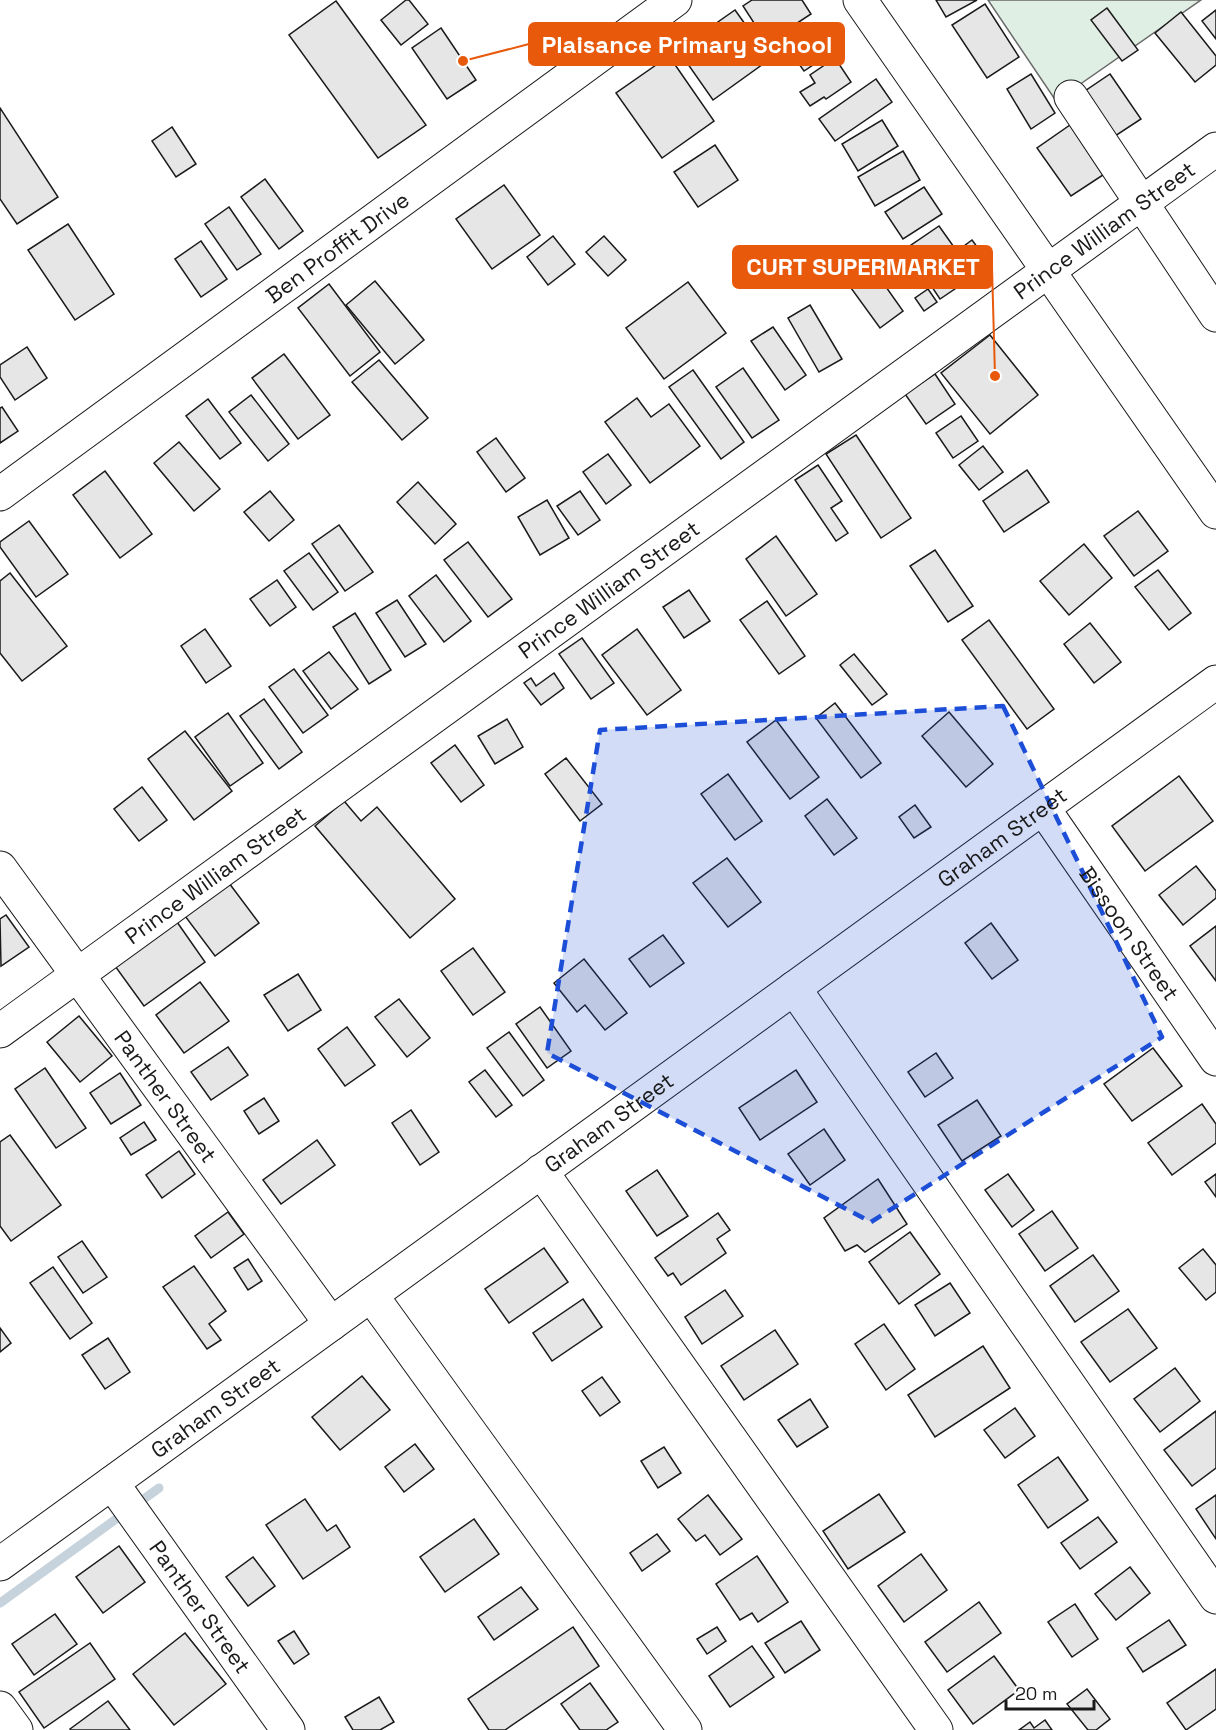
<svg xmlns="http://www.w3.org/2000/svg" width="1216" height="1730" viewBox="0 0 1216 1730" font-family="'Space Grotesk',sans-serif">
<rect width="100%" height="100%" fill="#fff"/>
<!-- green -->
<path fill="#e0efe3" stroke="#6a6a6a" stroke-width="1.5" d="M988 0H1201L1056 101Z"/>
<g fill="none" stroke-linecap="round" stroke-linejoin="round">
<!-- stream -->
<path stroke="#c6d2dc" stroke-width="9" d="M0 1603 159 1488"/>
</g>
<!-- building -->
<g fill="#e6e6e6" stroke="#1a1a1a" stroke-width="1.5">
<path d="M406 0H409L428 24 401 45 381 20Z"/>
<path d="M752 0H802L811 14 767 43 743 6Z"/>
<path d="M936 0H977L946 17Z"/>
<path d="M336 1 426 125 378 158 289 35Z"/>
<path d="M985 4 1019 57 987 78 952 25Z"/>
<path d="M1107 8 1138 50 1122 61 1091 20Z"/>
<path d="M735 10 770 59 713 100 678 50Z"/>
<path d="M1216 10V39L1202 21Z"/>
<path d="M1181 12 1216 56V65L1195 82 1155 33Z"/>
<path d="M821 25 837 49 804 71 787 47Z"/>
<path d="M441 28 476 80 447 99 412 48Z"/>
<path d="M669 56 714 121 662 158 616 93Z"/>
<path d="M835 58 851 82 826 99 824 97 810 106 800 92 815 83 810 75Z"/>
<path d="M1031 74 1055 113 1031 129 1007 89Z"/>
<path d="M1110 74 1141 119 1109 140 1079 95Z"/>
<path d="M876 79 892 102 835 141 819 119Z"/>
<path d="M0 108 58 197 17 224 0 199Z"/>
<path d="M882 120 898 146 858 171 842 144Z"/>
<path d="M1070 125 1103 175 1071 196 1037 148Z"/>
<path d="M172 127 196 164 176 177 152 141Z"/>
<path d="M715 145 738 180 698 207 674 172Z"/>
<path d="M903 151 920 180 875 206 858 177Z"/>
<path d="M265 179 303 231 279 249 241 197Z"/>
<path d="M504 185 540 235 492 269 456 219Z"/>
<path d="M924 187 942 214 903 239 885 212Z"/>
<path d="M229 207 261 254 237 270 205 224Z"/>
<path d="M68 224 114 294 75 320 28 250Z"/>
<path d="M939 226 961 257 917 288 895 256Z"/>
<path d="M553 236 575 264 548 285 527 257Z"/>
<path d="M604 236 626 260 608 276 586 252Z"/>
<path d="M972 240 991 266 979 276 960 249Z"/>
<path d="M201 241 227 279 201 297 175 259Z"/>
<path d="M867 260 903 311 880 328 843 277Z"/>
<path d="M964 261 974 276 940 299 930 284Z"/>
<path d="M375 281 424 340 395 364 346 305Z"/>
<path d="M688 282 726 333 664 379 626 328Z"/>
<path d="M329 284 380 352 350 376 298 308Z"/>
<path d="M928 289 937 302 924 311 915 298Z"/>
<path d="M810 305 842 359 819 372 788 318Z"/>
<path d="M773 327 806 375 785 390 751 341Z"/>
<path d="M990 335 1038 395 990 434 941 373Z"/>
<path d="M27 347 47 378 15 400 0 377V365Z"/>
<path d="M284 354 330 415 298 439 252 378Z"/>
<path d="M379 360 428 418 402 440 352 382Z"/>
<path d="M743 368 779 420 752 438 716 387Z"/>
<path d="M693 370 744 442 721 459 669 387Z"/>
<path d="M935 374 955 404 926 424 905 394Z"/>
<path d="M251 395 289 444 268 461 229 412Z"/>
<path d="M637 398 651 417 669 404 700 446 650 483 605 422Z"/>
<path d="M208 399 241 443 220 459 186 416Z"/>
<path d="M2 407 18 431 0 443V408Z"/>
<path d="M961 416 978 441 953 458 936 433Z"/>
<path d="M856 435 911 518 881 538 826 454Z"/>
<path d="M496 438 525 478 506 492 477 452Z"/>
<path d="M179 442 220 489 194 511 154 463Z"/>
<path d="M983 446 1003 472 979 490 959 465Z"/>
<path d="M608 454 631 485 606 504 583 472Z"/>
<path d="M818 465 842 501 831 508 848 533 836 541 795 480Z"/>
<path d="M1027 470 1049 502 1004 532 983 501Z"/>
<path d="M105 471 152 534 120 558 73 495Z"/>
<path d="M418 482 456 524 435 544 397 502Z"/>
<path d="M270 491 294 520 269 541 244 512Z"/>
<path d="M580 491 600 520 578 535 557 506Z"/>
<path d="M547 500 569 538 540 555 518 517Z"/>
<path d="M1138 511 1168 551 1134 576 1104 536Z"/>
<path d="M29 521 68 574 36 597 0 547V542Z"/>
<path d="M339 525 373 572 345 591 312 544Z"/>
<path d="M776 536 817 594 786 616 746 559Z"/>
<path d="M468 542 512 599 488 617 444 560Z"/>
<path d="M1084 544 1112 578 1069 615 1040 581Z"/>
<path d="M935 550 973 606 948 622 910 566Z"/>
<path d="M309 553 338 592 313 610 284 571Z"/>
<path d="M1158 570 1191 613 1169 630 1135 587Z"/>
<path d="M10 573 67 646 22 681 0 653V581Z"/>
<path d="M436 575 471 621 444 642 409 596Z"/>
<path d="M277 580 296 607 270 626 250 599Z"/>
<path d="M689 590 710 621 684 638 663 607Z"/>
<path d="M397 600 426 644 405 657 376 613Z"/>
<path d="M767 601 805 656 779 674 740 620Z"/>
<path d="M355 613 391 670 369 684 333 627Z"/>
<path d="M989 620 1054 709 1027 729 962 640Z"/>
<path d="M1090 623 1121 662 1094 683 1064 644Z"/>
<path d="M205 629 231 666 206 683 181 646Z"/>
<path d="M637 629 681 690 647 715 602 655Z"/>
<path d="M582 638 614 683 591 699 559 654Z"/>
<path d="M329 652 358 689 331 709 303 671Z"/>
<path d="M854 654 887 694 872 705 840 665Z"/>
<path d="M294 669 328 715 303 733 269 687Z"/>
<path d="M554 673 564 688 541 705 524 683 531 678 536 686Z"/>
<path d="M264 699 302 752 279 769 240 716Z"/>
<path d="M835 703 881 763 861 778 816 718Z"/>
<path d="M949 712 993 764 966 787 922 736Z"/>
<path d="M228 713 263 763 230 786 195 737Z"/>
<path d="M507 719 523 747 495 764 478 736Z"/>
<path d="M776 720 819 777 790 799 747 742Z"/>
<path d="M185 731 232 791 194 820 148 759Z"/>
<path d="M455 745 484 785 461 802 431 763Z"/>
<path d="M566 758 602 804 580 821 545 774Z"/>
<path d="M728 774 762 821 735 840 701 794Z"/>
<path d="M1179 776 1213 821 1145 871 1112 826Z"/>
<path d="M142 787 167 820 139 841 114 809Z"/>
<path d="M827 799 857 838 834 855 805 816Z"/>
<path d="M344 801 361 821 377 807 455 899 410 938 315 826Z"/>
<path d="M915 805 931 827 914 838 899 817Z"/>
<path d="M727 858 761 902 728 927 693 883Z"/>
<path d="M1196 866 1216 891V898L1183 925 1159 895Z"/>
<path d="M229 883 259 923 215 956 185 916Z"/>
<path d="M6 915 29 947 1 966 0 919Z"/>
<path d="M177 922 205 962 144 1006 115 966Z"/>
<path d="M991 923 1018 960 992 979 965 943Z"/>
<path d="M1216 926V981L1190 946Z"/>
<path d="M663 935 684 963 650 987 629 959Z"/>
<path d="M473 948 505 992 473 1015 441 971Z"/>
<path d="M584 959 627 1013 605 1030 585 1005 577 1012 554 983Z"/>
<path d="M298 974 321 1010 288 1031 264 995Z"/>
<path d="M200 982 229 1021 184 1053 156 1015Z"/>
<path d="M399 999 430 1038 407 1057 375 1017Z"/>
<path d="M540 1007 571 1051 547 1068 516 1024Z"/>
<path d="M79 1016 112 1056 80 1082 47 1042Z"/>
<path d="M347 1027 375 1065 345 1086 318 1049Z"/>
<path d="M509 1032 544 1080 523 1096 487 1048Z"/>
<path d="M228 1047 248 1075 211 1100 191 1072Z"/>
<path d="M1153 1048 1182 1086 1132 1121 1104 1084Z"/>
<path d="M936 1053 953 1078 925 1097 908 1072Z"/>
<path d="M45 1068 86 1128 56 1148 15 1089Z"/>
<path d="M485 1070 512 1105 496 1117 469 1082Z"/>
<path d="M796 1070 817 1102 760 1140 739 1108Z"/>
<path d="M120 1073 141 1105 111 1124 90 1093Z"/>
<path d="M264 1098 279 1121 259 1134 244 1111Z"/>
<path d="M977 1100 1001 1136 962 1161 938 1125Z"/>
<path d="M1202 1104 1216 1124V1143L1172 1175 1148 1143Z"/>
<path d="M411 1110 439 1152 420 1165 392 1123Z"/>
<path d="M144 1122 156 1140 131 1155 120 1138Z"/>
<path d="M824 1129 845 1160 810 1185 788 1154Z"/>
<path d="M10 1135 61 1205 11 1241 0 1226V1142Z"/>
<path d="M317 1140 335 1165 281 1204 263 1180Z"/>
<path d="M179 1151 195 1174 162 1198 146 1175Z"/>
<path d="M657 1170 688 1216 657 1236 626 1191Z"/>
<path d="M1008 1174 1034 1210 1012 1227 985 1190Z"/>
<path d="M1216 1174V1197L1205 1182Z"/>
<path d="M878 1179 907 1224 865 1252 857 1245 845 1251 824 1218Z"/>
<path d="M1052 1211 1078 1248 1045 1271 1019 1234Z"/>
<path d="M228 1212 244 1234 211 1258 195 1236Z"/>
<path d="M718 1213 730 1230 717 1239 726 1253 681 1285 673 1273 668 1276 655 1258Z"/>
<path d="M910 1232 940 1274 899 1304 869 1262Z"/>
<path d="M82 1241 107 1277 83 1293 58 1257Z"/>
<path d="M544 1248 568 1282 509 1323 485 1289Z"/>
<path d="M1203 1249 1216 1265V1292L1206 1300 1179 1268Z"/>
<path d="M1093 1255 1119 1291 1075 1322 1050 1286Z"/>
<path d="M248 1259 262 1281 248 1290 234 1268Z"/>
<path d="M194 1266 226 1311 209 1324 221 1340 207 1349 163 1287Z"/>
<path d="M53 1267 92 1323 70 1339 30 1283Z"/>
<path d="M950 1283 970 1313 935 1336 915 1305Z"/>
<path d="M725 1290 743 1316 702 1344 685 1317Z"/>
<path d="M583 1299 602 1327 552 1361 533 1333Z"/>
<path d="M1128 1309 1157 1348 1110 1382 1081 1342Z"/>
<path d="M884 1324 915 1369 886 1390 855 1344Z"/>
<path d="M0 1328 11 1343 0 1352Z"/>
<path d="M775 1330 798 1364 744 1400 721 1366Z"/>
<path d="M108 1338 130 1372 105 1389 82 1355Z"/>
<path d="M983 1346 1010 1388 935 1437 908 1395Z"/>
<path d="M1175 1368 1200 1401 1160 1432 1134 1399Z"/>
<path d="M362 1376 390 1410 340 1450 312 1417Z"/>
<path d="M602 1377 620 1402 600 1416 582 1391Z"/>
<path d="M810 1399 828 1427 797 1447 778 1420Z"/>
<path d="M1015 1408 1035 1436 1005 1458 984 1430Z"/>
<path d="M1216 1411V1468L1192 1486 1164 1450Z"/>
<path d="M415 1444 434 1469 404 1492 385 1467Z"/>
<path d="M664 1447 681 1473 658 1488 641 1461Z"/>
<path d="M1058 1457 1088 1500 1048 1528 1018 1485Z"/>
<path d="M879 1494 905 1532 848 1569 823 1531Z"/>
<path d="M708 1495 742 1539 720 1555 705 1535 696 1541 678 1519Z"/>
<path d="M1216 1495V1539L1196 1509Z"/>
<path d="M305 1499 327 1531 336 1525 350 1547 303 1579 266 1525Z"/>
<path d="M1098 1517 1117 1542 1080 1569 1061 1543Z"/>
<path d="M474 1519 499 1554 445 1592 420 1557Z"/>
<path d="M657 1534 670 1551 642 1571 630 1553Z"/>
<path d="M119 1546 145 1582 103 1613 76 1577Z"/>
<path d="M921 1554 947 1590 904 1622 878 1586Z"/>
<path d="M757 1556 788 1602 758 1622 752 1613 740 1620 716 1584Z"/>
<path d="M253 1557 275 1586 248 1606 226 1577Z"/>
<path d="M1130 1567 1150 1593 1116 1620 1095 1594Z"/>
<path d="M521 1587 538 1609 494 1640 478 1617Z"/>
<path d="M979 1602 1001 1633 947 1672 925 1642Z"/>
<path d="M1075 1604 1098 1639 1072 1657 1048 1622Z"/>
<path d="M55 1614 77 1644 34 1675 12 1644Z"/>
<path d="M1169 1620 1186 1645 1143 1672 1127 1648Z"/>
<path d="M801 1621 820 1650 785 1673 765 1643Z"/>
<path d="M573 1627 599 1666 505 1730H489L468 1699Z"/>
<path d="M717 1627 726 1641 707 1654 697 1639Z"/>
<path d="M294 1631 309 1654 294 1664 278 1641Z"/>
<path d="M185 1633 226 1684 174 1725 133 1674Z"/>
<path d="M90 1643 115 1679 44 1728 19 1692Z"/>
<path d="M752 1646 774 1677 730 1707 709 1676Z"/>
<path d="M994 1656 1019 1690 973 1724 948 1690Z"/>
<path d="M1216 1669V1709L1186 1730 1167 1703Z"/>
<path d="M590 1683 618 1722 606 1730H580L561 1704Z"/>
<path d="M1087 1689 1110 1719 1096 1730H1088L1067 1704Z"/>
<path d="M379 1697 394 1722 380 1730H353L345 1717Z"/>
<path d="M108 1701 130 1730H71L70 1729Z"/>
<path d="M1045 1720 1052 1730H1019L1030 1722 1034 1728Z"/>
</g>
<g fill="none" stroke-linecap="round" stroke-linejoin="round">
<!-- minor casing -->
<g stroke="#1a1a1a" stroke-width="35">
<g id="minor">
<path d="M1071 97 1216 315"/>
<path id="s1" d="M0 494 675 0"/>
<path id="s2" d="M1043 808 1216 1059"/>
<path id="s3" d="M0 868 331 1324"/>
<path d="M794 988 1216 1597"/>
<path id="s4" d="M0 1031 1216 149"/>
<path d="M541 1171 936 1730"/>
<path d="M371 1295 685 1730"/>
<path id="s5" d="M112 1483 288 1730"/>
<path id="s6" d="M0 1564 1216 682"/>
<path d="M0 1708 16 1730"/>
</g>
</g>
<!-- major casing -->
<g stroke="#1a1a1a" stroke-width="35">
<path id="major" d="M860 0 1216 512"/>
</g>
<!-- minor -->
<use href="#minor" stroke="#fff" stroke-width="33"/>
<!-- major -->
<use href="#major" stroke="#fff" stroke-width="33"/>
</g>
<!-- marked area -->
<path fill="#1d4ed8" fill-opacity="0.2" stroke="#1d4ed8" stroke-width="4.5" stroke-dasharray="12 8" stroke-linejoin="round" d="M1003 706 1162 1037 871 1222 547 1053 600 730Z"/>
<g text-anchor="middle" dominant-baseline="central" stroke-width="4.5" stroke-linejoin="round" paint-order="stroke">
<!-- street labels -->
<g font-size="22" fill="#1a1a1a" stroke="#fff">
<text stroke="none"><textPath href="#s4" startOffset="1364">Prince William Street</textPath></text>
<text stroke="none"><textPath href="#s1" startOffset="418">Ben Proffit Drive</textPath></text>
<text stroke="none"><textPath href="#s4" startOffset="752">Prince William Street</textPath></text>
<text stroke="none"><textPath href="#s6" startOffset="1238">Graham Street</textPath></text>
<text stroke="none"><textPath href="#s4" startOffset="266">Prince William Street</textPath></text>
<text stroke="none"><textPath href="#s2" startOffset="152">Bissoon Street</textPath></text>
<text stroke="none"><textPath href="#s3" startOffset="282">Panther Street</textPath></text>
<text stroke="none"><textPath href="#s6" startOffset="752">Graham Street</textPath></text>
<text stroke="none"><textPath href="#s6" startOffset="266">Graham Street</textPath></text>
<text stroke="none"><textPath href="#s5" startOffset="152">Panther Street</textPath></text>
</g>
</g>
<!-- callouts -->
<path fill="none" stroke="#e8590c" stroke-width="2" d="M463 61L529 44M995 376L992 267"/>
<g fill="#e8590c" stroke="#fff" stroke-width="2">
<circle cx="463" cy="61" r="6"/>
<circle cx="995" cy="376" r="6"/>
</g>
<g fill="#e8590c" stroke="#e8590c" stroke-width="2">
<rect x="529" y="23" width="315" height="42" rx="6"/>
<rect x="733" y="246" width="259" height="42" rx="6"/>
</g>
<g font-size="24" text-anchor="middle" font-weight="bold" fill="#fff">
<text x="687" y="53">Plaisance Primary School</text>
<text x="863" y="275">CURT SUPERMARKET</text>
</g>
<!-- scale -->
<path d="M1006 1700v9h88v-9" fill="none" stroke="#1a1a1a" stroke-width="3"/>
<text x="1015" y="1700" font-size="18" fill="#1a1a1a" stroke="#ffffff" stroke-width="4.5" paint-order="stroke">20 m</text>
</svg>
